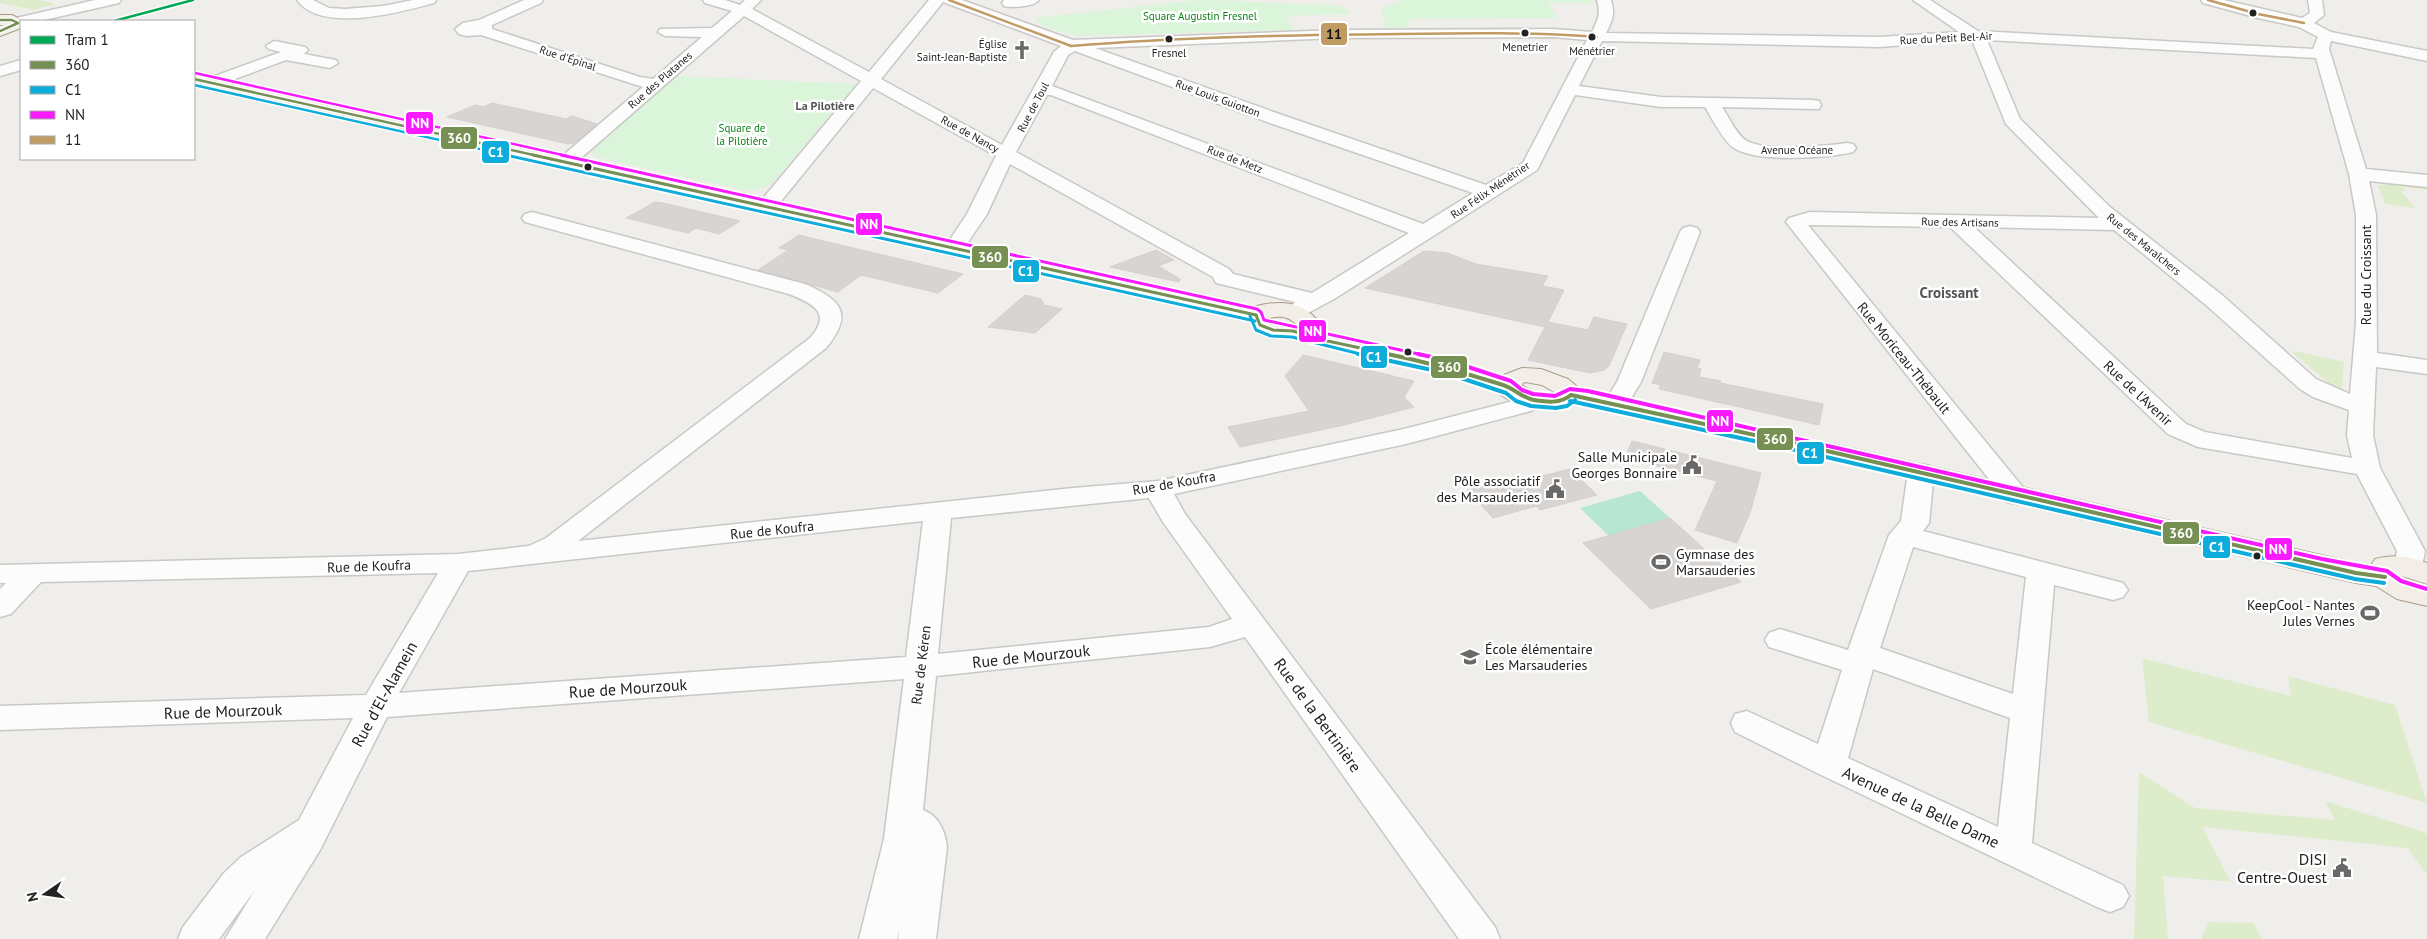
<svg xmlns="http://www.w3.org/2000/svg" width="2427" height="939" viewBox="0 0 2427 939" font-family="'PT Sans',sans-serif">
<rect width="100%" height="100%" fill="#f0eeeb"/>
<!-- grass -->
<g fill="#ddeccb">
<path d="M0 0H38L55 4 33 10 0 3Z"/>
<path d="M2390 183 2427 186V190L2403 187 2405 191H2401L2415 208 2385 204 2378 186Z"/>
<path d="M2295 351 2344 362 2342 391 2337 390 2292 352Z"/>
<path d="M2142 658 2291 696 2288 676 2395 705 2427 803 2149 722Z"/>
<path d="M2139 772 2195 808 2335 820 2325 801 2424 832 2427 835V875L2408 848 2202 827 2231 882 2163 876 2168 939H2134Z"/>
<path d="M2209 922 2254 923 2262 939H2201Z"/>
</g>
<!-- park -->
<g fill="#daf5da">
<path d="M1199 0C1244 0 1287 6 1332 4L1336 7 1342 6 1350 14 1286 16 1294 30 1079 36 1044 27 1034 18Z"/>
<path d="M1404 0H1592L1593 3H1548L1557 18 1409 19 1410 28 1386 27 1382 8Z"/>
<path d="M676 76 856 84 770 186 747 191 596 157 592 149Z"/>
</g>
<!-- pitch -->
<path fill="#b7e6d2" d="M1640 491 1670 518 1609 536 1580 508Z"/>
<!-- building -->
<g fill="#d7d4d2" stroke="#d3d0cc">
<path d="M492 103 566 119 572 116 597 124 574 143 568 144 447 117 475 105 483 107Z"/>
<path d="M655 202 663 203 740 221 719 234 696 228 688 233 626 218Z"/>
<path d="M799 235 811 238 963 274 938 293 861 275 838 292 758 270 788 250 779 248Z"/>
<path d="M1156 250 1174 260 1158 266 1180 279 1179 282 1110 267Z"/>
<path d="M1424 251 1447 253 1476 264 1548 276 1542 286 1564 290 1548 322 1588 330 1594 317 1627 324 1609 366 1604 370 1590 373 1528 360 1545 327 1365 288Z"/>
<path d="M1025 295 1041 299 1044 305 1062 309 1035 333 988 327Z"/>
<path d="M1664 352 1700 360 1697 368 1701 369 1699 377 1721 381 1720 383 1823 404 1819 425 1659 389 1661 385 1652 383Z"/>
<path d="M1303 355 1414 381 1404 397 1414 407 1344 425 1240 447 1228 427 1309 411 1285 376Z"/>
<path d="M1632 441 1761 473 1751 510 1737 543 1695 530 1717 481 1625 458Z"/>
<path d="M1570 469 1597 495 1540 510 1536 506 1493 518 1467 490 1503 481 1506 485Z"/>
<path d="M1670 518 1741 582 1651 609 1583 543Z"/>
</g>
<g fill="none" stroke-linecap="round" stroke-linejoin="round">
<!-- minor casing -->
<g stroke="#c9c8c7" stroke-width="3">
<g id="minor">
<path d="M95 0H121L119 3 40 21H21V25L17 26 10 22 12 19Z"/>
<path d="M297 0H313L329 8 345 9 383 6 413 0H436L434 3C401 12 321 34 297 0Z"/>
<path d="M524 0H543L541 3 492 25V29L640 77 653 79 702 37 665 36 658 32 660 29 712 28 732 11 705 3 703 0H725L740 5 745 0H761L752 9 869 72 929 0H962L1073 40 1337 30 1553 29 1592 32C1598 20 1601 13 1597 0H1611C1615 13 1613 20 1606 33L1879 37 1959 32 1913 0H1930L1978 31 2313 49 2318 37 2299 27 2258 18 2203 3 2201 0H2224L2302 18 2310 13 2308 0H2322L2324 15 2314 23 2331 32 2427 51V61L2331 41 2329 49 2366 169 2427 175V187L2369 181 2376 215 2377 353 2427 360V374L2376 367 2373 435 2380 468 2425 551 2422 566 2418 573 2408 575 2398 573 2394 566 2397 551 2357 474 2198 447 2168 434 1950 227 1808 225 2030 496 2027 502 2017 504 2007 502 1786 222 1789 218 1810 212 2099 218 2006 124 1972 40 1879 47 1602 41 1579 86 1661 97 1813 100 1819 101 1821 105 1819 109 1722 107C1729 117 1737 136 1747 141 1767 152 1825 146 1847 143L1853 144 1856 148 1853 152C1827 158 1757 163 1734 148 1725 143 1711 117 1705 107H1661L1575 95 1537 170 1334 299 1308 313 1300 315 1292 313 1289 308 1295 302 1216 283 1213 277 1010 164 987 214 960 254 953 256 946 254 943 250 967 214 996 156 873 88 773 211 766 213 759 211 756 207 759 203 861 81 744 16 573 165H561L558 161 561 157 643 87 481 35 467 36 459 34 455 29 463 23 479 20ZM943 2 1061 46 1054 52 1002 145 881 79ZM1553 37 1587 40 1523 163 1486 185 1285 116 1095 48 1337 38ZM1987 40 2316 58 2349 174 2356 215V323L2350 394 2316 379 2222 295 2110 207 2020 119ZM1075 51 1273 124 1473 193 1423 224 1052 86 1068 55ZM1047 95H1051L1409 233 1312 293 1233 274 1229 269 1016 152ZM1974 227 2114 230 2206 305 2300 389 2313 397 2349 410 2347 435 2352 458 2205 432 2186 424Z"/>
<path d="M1004 0H1039C1033 7 1013 8 1004 6L1002 3Z"/>
<path d="M274 41 305 47 308 50 304 54 336 60 338 63 330 68 286 60 216 86H204L202 83 204 80 281 52 269 49 266 46Z"/>
<path d="M21 60V70L0 76V66Z"/>
<path d="M532 212 805 284C842 300 854 314 826 348L578 541 1073 488 1158 481 1404 429 1513 401 1532 393 1541 395 1544 400 1541 405 1531 411 1406 444 1174 494 1185 514 1495 927 1500 939H1459L1245 637 1210 647 936 676 923 810C939 816 945 831 947 847L936 939H898L899 930 897 939H859L884 839 904 679 387 717 320 850 265 939H225L255 890 219 939H178L183 927 224 873 241 857 299 820 353 718 0 730V706L366 695 438 573 41 582 11 614 0 617V589L6 583H0V565L458 554 529 546 546 538 810 338C832 313 814 304 789 294L525 222 522 218 525 214ZM1149 498 1163 522 1232 619 1209 627 938 654 951 518ZM923 521 906 657 399 693 468 571Z"/>
<path d="M1690 226 1697 228 1700 232 1641 382 1625 408 1616 410 1607 408 1604 403 1617 382 1680 232 1683 228Z"/>
<path d="M1921 464 1930 466 1934 472 1929 523 1923 531 2123 583 2128 590 2123 597 2113 600 2054 585 2032 843 2123 885 2129 896 2123 907 2110 912 2097 907 1817 773 1735 732 1731 723 1735 714 1747 711 1818 744 1842 670 1769 647 1765 640 1769 633 1780 629 1848 650 1889 535 1901 521 1908 472 1912 466ZM1913 547 2026 577 2013 694 1880 648ZM1873 669 2010 718 1998 827 1848 758Z"/>
</g>
</g>
<!-- major casing -->
<g stroke="#a79c86" stroke-width="2">
<g id="major">
<path d="M0 15H12L24 21H21V28L0 36V26L5 25H0Z"/>
<path d="M194 74C547 151 899 232 1253 307 1279 300 1304 300 1320 324L1314 330 1436 357 1501 376 1522 368 1541 369 1568 379 1580 389 1801 437 2356 563 2371 565 2375 559C2393 554 2410 556 2427 563V584L2402 576 2413 582 2427 586V606L2397 599 2376 586 2356 583 1801 453 1575 404 1552 410 1537 409 1514 403 1493 390 1451 376 1285 336 1281 331 1285 326 1297 325C1284 311 1271 318 1256 322 901 245 548 163 194 84ZM1525 382 1542 385 1556 393 1538 394 1521 385Z"/>
</g>
</g>
<!-- minor -->
<use href="#minor" fill="#fdfcfc" fill-rule="evenodd"/>
<!-- major -->
<use href="#major" fill="#f3ede7" fill-rule="evenodd"/>
<!-- bus-1-far2 casing -->
<g stroke="#fff" stroke-width="5">
<g id="bus-1-far2">
<path d="M0 20H12L18 23 0 31"/>
<path d="M194 79 538 156"/>
</g>
</g>
<!-- bus-1-far1 casing -->
<g stroke="#fff" stroke-width="6">
<g id="bus-1-far1">
<path d="M533 155 1256 315"/>
<path d="M1256 315 1260 325 1273 330 1293 331 1323 340 1393 355"/>
</g>
</g>
<!-- bus-1 casing -->
<g stroke="#fff" stroke-width="8">
<g id="bus-1">
<path d="M1387 354C1427 362 1465 373 1503 385 1515 389 1522 398 1534 400 1547 402 1560 404 1571 395"/>
<path d="M1571 395 1801 445 2356 573 2385 577"/>
</g>
</g>
<!-- bus-2-far2 casing -->
<g stroke="#fff" stroke-width="5">
<path id="bus-2-far2" d="M194 85 511 156"/>
</g>
<!-- bus-2-far1 casing -->
<g stroke="#fff" stroke-width="6">
<g id="bus-2-far1">
<path d="M506 155 1255 321"/>
<path d="M1250 316 1256 330 1271 336 1292 337 1364 355"/>
</g>
</g>
<!-- bus-2 casing -->
<g stroke="#fff" stroke-width="8">
<g id="bus-2">
<path d="M1358 354 1446 373 1506 393 1516 401 1531 406 1556 408 1567 406 1575 400"/>
<path d="M1570 401 1800 451 2355 579 2384 583"/>
</g>
</g>
<!-- bus-3-far2 casing -->
<g stroke="#fff" stroke-width="5">
<path id="bus-3-far2" d="M195 73 567 156"/>
</g>
<!-- bus-3-far1 casing -->
<g stroke="#fff" stroke-width="6">
<path id="bus-3-far1" d="M561 155 1257 309 1261 312 1264 320 1423 355"/>
</g>
<!-- bus-3 casing -->
<g stroke="#fff" stroke-width="8">
<path id="bus-3" d="M1418 354 1450 361 1511 381 1522 390 1533 394 1555 396 1570 389 1588 391 2322 559 2387 571 2401 581 2427 589"/>
</g>
<!-- bus-4 casing -->
<g stroke="#fff" stroke-width="5">
<g id="bus-4">
<path d="M949 0 1071 46"/>
<path d="M2208 0 2258 14 2304 23"/>
<path d="M1071 46C1181 37 1290 35 1400 34 1466 33 1531 32 1597 37"/>
</g>
</g>
<!-- bus-1-far2 -->
<use href="#bus-1-far2" stroke="#768f53" stroke-width="2.5"/>
<!-- bus-1-far1 -->
<use href="#bus-1-far1" stroke="#768f53" stroke-width="3"/>
<!-- bus-1 -->
<use href="#bus-1" stroke="#768f53" stroke-width="4"/>
<!-- bus-2-far2 -->
<use href="#bus-2-far2" stroke="#0dacda" stroke-width="2.5"/>
<!-- bus-2-far1 -->
<use href="#bus-2-far1" stroke="#0dacda" stroke-width="3"/>
<!-- bus-2 -->
<use href="#bus-2" stroke="#0dacda" stroke-width="4"/>
<!-- bus-3-far2 -->
<use href="#bus-3-far2" stroke="#f91aff" stroke-width="2.5"/>
<!-- bus-3-far1 -->
<use href="#bus-3-far1" stroke="#f91aff" stroke-width="3"/>
<!-- bus-3 -->
<use href="#bus-3" stroke="#f91aff" stroke-width="4"/>
<!-- bus-4 -->
<use href="#bus-4" stroke="#c09b64" stroke-width="2.5"/>
<!-- tram-1 casing -->
<g stroke="#fff" stroke-width="5">
<path id="tram-1" d="M114 21 193 0"/>
</g>
<!-- tram-1 -->
<use href="#tram-1" stroke="#00a754" stroke-width="2.5"/>
</g>
<!-- icons -->
<defs>
<g id="church-bare" transform="scale(1.5)"><path d="M-1.2-6h2.4v3.5h3.3v2.4h-3.3V6h-2.4V-.1h-3.3v-2.4h3.3Z" fill="#6a6968" stroke="#fff" stroke-width="2.5" paint-order="stroke"/></g>
<g id="civic-bare" transform="scale(1.5)"><path d="M-.6-6.5H3V-4.5H.6V-3L4-1V1h2V6H-6V1h2V-1L-.6-3ZM-1.2 2.5V6h2.4V2.5Z" fill="#6a6968" stroke="#fff" stroke-width="2.5" paint-order="stroke"/></g>
<g id="stadium-bare" transform="scale(1.5)"><path d="M0-5a6.5 5 0 1 0 0 10a6.5 5 0 1 0 0-10ZM-3.5-1.8h7v3.6h-7Z" fill="#6a6968" stroke="#fff" stroke-width="2.5" paint-order="stroke"/></g>
<g id="school-bare" transform="scale(1.5)"><path d="M0-5L7-2L0 1L-7-2ZM-4 1L0 2.5L4 1V4Q0 6-4 4Z" fill="#6a6968" stroke="#fff" stroke-width="2.5" paint-order="stroke"/></g>
</defs>
<g fill-rule="evenodd">
<use href="#church-bare" x="1022" y="50"/>
<use href="#civic-bare" x="1692" y="465"/>
<use href="#civic-bare" x="1555" y="489"/>
<use href="#stadium-bare" x="1661" y="562"/>
<use href="#stadium-bare" x="2370" y="613"/>
<use href="#school-bare" x="1470" y="657"/>
<use href="#civic-bare" x="2342" y="868"/>
</g>
<!-- markers -->
<g fill="#222" stroke="#fff" stroke-width="2">
<circle cx="2253" cy="13" r="4.5"/>
<circle cx="1525" cy="33" r="4.5"/>
<circle cx="1592" cy="37" r="4.5"/>
<circle cx="1169" cy="39" r="4.5"/>
<circle cx="588" cy="167" r="4.5"/>
<circle cx="1408" cy="352" r="4.5"/>
<circle cx="2257" cy="556" r="4.5"/>
</g>
<g text-anchor="middle" dominant-baseline="central" stroke-width="5" stroke-linejoin="round" paint-order="stroke">
<!-- far-park labels -->
<g font-size="11" fill="#0c8416" stroke="#fff">
<text x="1200" y="16">Square Augustin Fresnel</text>
<text x="742" y="128">Square de<tspan x="742" dy="13">la Pilotière</tspan></text>
</g>
<!-- far-street labels -->
<g font-size="11" fill="#222" stroke="#fff">
<text transform="translate(1946 38) rotate(-3)">Rue du Petit Bel-Air</text>
<text transform="translate(568 58) rotate(18)">Rue d'Épinal</text>
<text transform="translate(660 80) rotate(-41)">Rue des Platanes</text>
<text transform="translate(1218 98) rotate(20)">Rue Louis Guiotton</text>
<text transform="translate(1033 107) rotate(-62)">Rue de Toul</text>
<text transform="translate(970 134) rotate(29)">Rue de Nancy</text>
<text x="1797" y="150">Avenue Océane</text>
<text transform="translate(1235 159) rotate(21)">Rue de Metz</text>
<text transform="translate(1490 190) rotate(-34)">Rue Félix Ménétrier</text>
<text transform="translate(1960 222) rotate(1)">Rue des Artisans</text>
<text transform="translate(2144 244) rotate(39)">Rue des Maraîchers</text>
</g>
<!-- far-poi labels -->
<g font-size="11" fill="#222" stroke="#fff" text-anchor="end">
<text x="1007" y="44">Église<tspan x="1007" dy="13">Saint-Jean-Baptiste</tspan></text>
</g>
<!-- far-bus labels -->
<g font-size="11" fill="#222" stroke="#fff">
<text x="1525" y="47">Menetrier</text>
<text x="1592" y="51">Ménétrier</text>
<text x="1169" y="53">Fresnel</text>
</g>
<!-- far-neighbourhood labels -->
<g font-size="12" font-weight="bold" fill="#555" stroke="#fff">
<text x="825" y="105">La Pilotière</text>
</g>
<!-- street labels -->
<g font-size="14" fill="#222" stroke="#fff">
<text transform="translate(2366 275) rotate(-90)">Rue du Croissant</text>
<text transform="translate(1904 358) rotate(51)">Rue Moriceau-Thébault</text>
<text transform="translate(2138 393) rotate(43)">Rue de l'Avenir</text>
<text transform="translate(1174 483) rotate(-10)">Rue de Koufra</text>
<text transform="translate(772 530) rotate(-6)">Rue de Koufra</text>
<text transform="translate(369 566) rotate(-2)">Rue de Koufra</text>
<text transform="translate(921 665) rotate(-83)">Rue de Kéren</text>
</g>
<!-- poi labels -->
<g font-size="14" fill="#222" stroke="#fff" text-anchor="end">
<text x="1677" y="457">Salle Municipale<tspan x="1677" dy="16">Georges Bonnaire</tspan></text>
<text x="1540" y="481">Pôle associatif<tspan x="1540" dy="16">des Marsauderies</tspan></text>
<text x="1676" y="554" text-anchor="start">Gymnase des<tspan x="1676" dy="16">Marsauderies</tspan></text>
<text x="2355" y="605">KeepCool - Nantes<tspan x="2355" dy="16">Jules Vernes</tspan></text>
<text x="1485" y="649" text-anchor="start">École élémentaire<tspan x="1485" dy="16">Les Marsauderies</tspan></text>
</g>
<!-- neighbourhood labels -->
<g font-size="15" font-weight="bold" fill="#555" stroke="#fff">
<text x="1949" y="292">Croissant</text>
</g>
<!-- near-street labels -->
<g font-size="16" fill="#222" stroke="#fff">
<text transform="translate(1031 656) rotate(-6)">Rue de Mourzouk</text>
<text transform="translate(628 688) rotate(-4)">Rue de Mourzouk</text>
<text transform="translate(384 694) rotate(-61)">Rue d'El-Alamein</text>
<text transform="translate(223 711) rotate(-2)">Rue de Mourzouk</text>
<text transform="translate(1318 715) rotate(54)">Rue de la Bertinière</text>
<text transform="translate(1921 807) rotate(25)">Avenue de la Belle Dame</text>
</g>
<!-- near-poi labels -->
<g font-size="16" fill="#222" stroke="#fff" text-anchor="end">
<text x="2327" y="859">DISI<tspan x="2327" dy="18">Centre-Ouest</tspan></text>
</g>
</g>
<g stroke="#fff" stroke-width="2">
<rect x="1320" y="22" width="28" height="24" rx="5" fill="#c09b64"/>
<rect x="405" y="111" width="29" height="24" rx="5" fill="#f91aff"/>
<rect x="440" y="126" width="38" height="24" rx="5" fill="#768f53"/>
<rect x="481" y="140" width="29" height="24" rx="5" fill="#0dacda"/>
<rect x="855" y="212" width="28" height="24" rx="5" fill="#f91aff"/>
<rect x="971" y="245" width="38" height="24" rx="5" fill="#768f53"/>
<rect x="1012" y="259" width="28" height="24" rx="5" fill="#0dacda"/>
<rect x="1298" y="319" width="29" height="24" rx="5" fill="#f91aff"/>
<rect x="1360" y="345" width="28" height="24" rx="5" fill="#0dacda"/>
<rect x="1430" y="355" width="38" height="24" rx="5" fill="#768f53"/>
<rect x="1706" y="409" width="28" height="24" rx="5" fill="#f91aff"/>
<rect x="1756" y="427" width="38" height="24" rx="5" fill="#768f53"/>
<rect x="1796" y="441" width="29" height="24" rx="5" fill="#0dacda"/>
<rect x="2162" y="521" width="38" height="24" rx="5" fill="#768f53"/>
<rect x="2202" y="535" width="29" height="24" rx="5" fill="#0dacda"/>
<rect x="2264" y="537" width="29" height="24" rx="5" fill="#f91aff"/>
</g>
<g font-size="14" text-anchor="middle" font-weight="bold" fill="#fff">
<text x="420" y="128">NN</text>
<text x="459" y="143">360</text>
<text x="496" y="157">C1</text>
<text x="869" y="229">NN</text>
<text x="990" y="262">360</text>
<text x="1026" y="276">C1</text>
<text x="1313" y="336">NN</text>
<text x="1374" y="362">C1</text>
<text x="1449" y="372">360</text>
<text x="1720" y="426">NN</text>
<text x="1775" y="444">360</text>
<text x="1810" y="458">C1</text>
<text x="2181" y="538">360</text>
<text x="2217" y="552">C1</text>
<text x="2278" y="554">NN</text>
</g>
<g font-size="14" text-anchor="middle" font-weight="bold" fill="#111">
<text x="1334" y="39">11</text>
</g>
<!-- legend -->
<rect x="20" y="20" width="175" height="140" fill="#ffffff" stroke="#a7a7a7"/>
<rect x="30" y="36" width="25" height="8" fill="#00a754" stroke="#a7a7a7"/>
<text x="65" y="45" font-size="15" fill="#222222">Tram 1</text>
<rect x="30" y="61" width="25" height="8" fill="#768f53" stroke="#a7a7a7"/>
<text x="65" y="70" font-size="15" fill="#222222">360</text>
<rect x="30" y="86" width="25" height="8" fill="#0dacda" stroke="#a7a7a7"/>
<text x="65" y="95" font-size="15" fill="#222222">C1</text>
<rect x="30" y="111" width="25" height="8" fill="#f91aff" stroke="#a7a7a7"/>
<text x="65" y="120" font-size="15" fill="#222222">NN</text>
<rect x="30" y="136" width="25" height="8" fill="#c09b64" stroke="#a7a7a7"/>
<text x="65" y="145" font-size="15" fill="#222222">11</text>
<!-- north arrow -->
<g transform="translate(45 894) rotate(257)" stroke="#ffffff" stroke-width="4" paint-order="stroke">
<path d="M0-4L9 19L0 12L-9 19Z" fill="#222222"/>
<text y="-8" font-size="14" font-weight="bold" text-anchor="middle" fill="#222222">N</text>
</g>
</svg>
